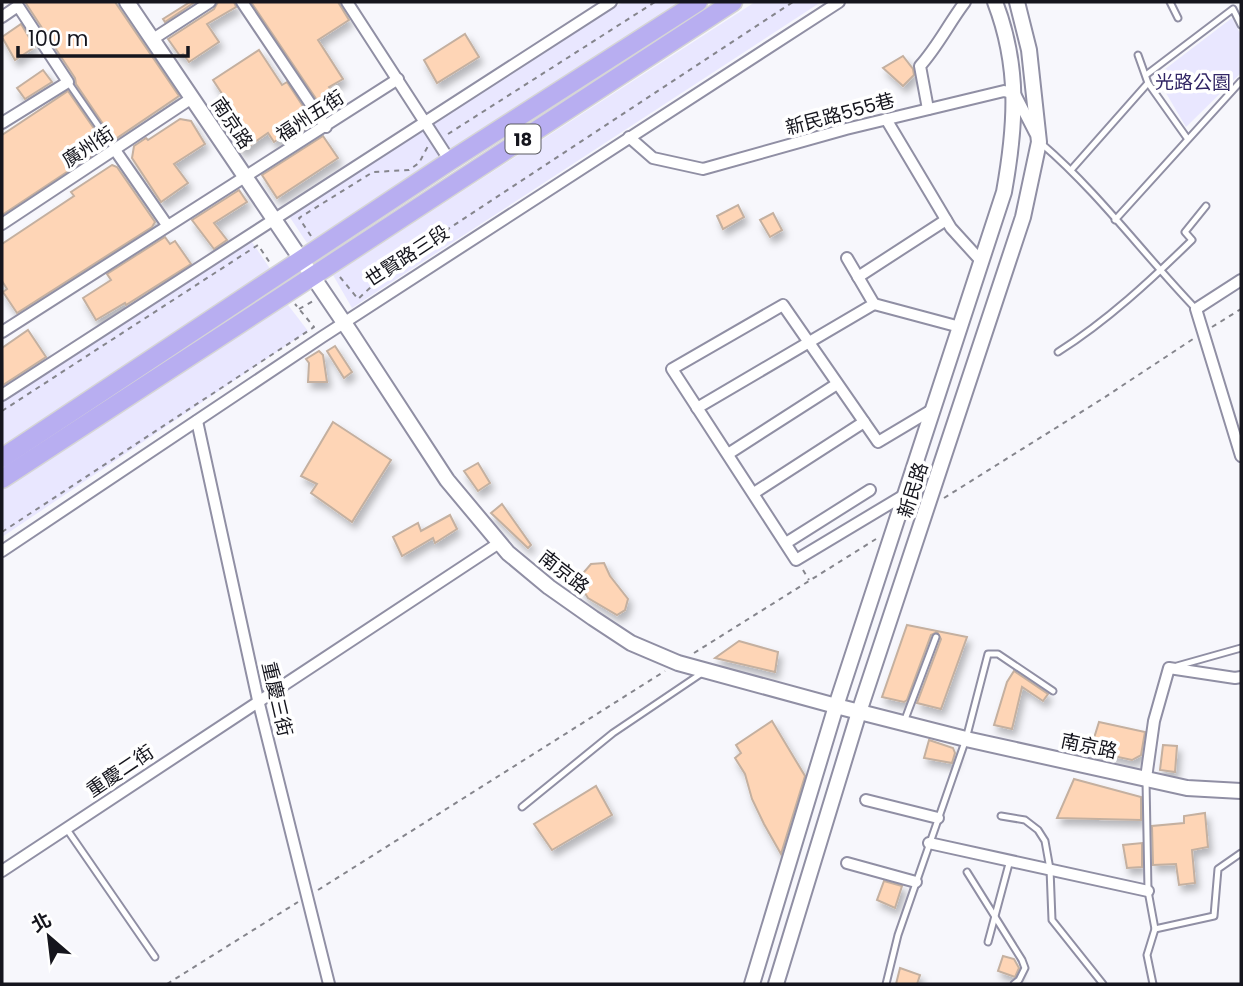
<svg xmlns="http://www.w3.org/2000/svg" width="1243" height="986" viewBox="0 0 1243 986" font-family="Poppins,'Noto Sans TC',sans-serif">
<defs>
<filter id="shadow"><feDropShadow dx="3.5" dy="6" stdDeviation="3.5" flood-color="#0004"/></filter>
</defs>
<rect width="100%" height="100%" fill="#f7f7fc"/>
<!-- green -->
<g fill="#e9e7ff">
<path d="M623 2H684L307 243 289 216Z"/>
<path d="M755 2H821L352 308 333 275Z"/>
<path d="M1232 18 1241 35V73L1186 127 1156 76Z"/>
<path d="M252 242 271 270 2 447V400Z"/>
<path d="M285 301 308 331 2 537V490Z"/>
</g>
<!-- building -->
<g fill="#fed5b6" stroke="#c4b0a0" stroke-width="2" filter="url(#shadow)">
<path d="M25 2H115L179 96 114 140 76 84 75 78Z"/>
<path d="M190 2H195L165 22 163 19Z"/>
<path d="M218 2H234L236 7 207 24 219 42 189 62 183 54 180 56 168 39 214 9Z"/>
<path d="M251 2H338L349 20 318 40 343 79 329 87 341 106 327 115Z"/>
<path d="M21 24 35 47 15 60 2 37Z"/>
<path d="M465 34 479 57 437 83 424 60Z"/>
<path d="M259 50 282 85 287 82 314 123 285 142 282 137 274 142 268 133 242 151 231 134 236 131 226 117 234 112 213 80Z"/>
<path d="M903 56 913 69 914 75 903 86 883 68Z"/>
<path d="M43 70 52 82 25 99 17 88Z"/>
<path d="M68 91 106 146 2 215V135Z"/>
<path d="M180 119 191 121 205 144 174 164 188 183 161 202 132 158 134 146 146 138 148 140Z"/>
<path d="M323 136 338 158 277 198 262 175Z"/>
<path d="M112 165 117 167 155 222 152 227 17 313 3 292 7 289 2 281V244L74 196 71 192Z"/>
<path d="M239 190 247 202 214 223 227 240 214 249 192 220Z"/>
<path d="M738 205 744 217 723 229 717 216Z"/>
<path d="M773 213 782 230 770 237 760 220Z"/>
<path d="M165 237 170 244 175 241 191 264 126 305 125 303 96 320 83 298 111 280 107 274Z"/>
<path d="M28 330 46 357 3 385 2 348Z"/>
<path d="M335 346 352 372 344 378 327 351Z"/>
<path d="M319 351 323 355 327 382H308L309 363 306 359Z"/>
<path d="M333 422 391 460 352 522 311 493 317 484 301 476Z"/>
<path d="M478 463 490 483 478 491 464 471Z"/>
<path d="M502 504 531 545 528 548 491 513Z"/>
<path d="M450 515 457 529 435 543 433 538 402 556 393 537 418 523 421 531Z"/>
<path d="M604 563 610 576 628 599 625 610 617 615 588 598 577 580 591 564Z"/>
<path d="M907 625 967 637 941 709 917 703 941 639 937 632 931 635 907 700 904 702 882 697Z"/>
<path d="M739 641 778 652 775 672 715 658Z"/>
<path d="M1014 671 1048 694 1043 701 1022 687 1012 729 994 725 1007 682Z"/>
<path d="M772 721 805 776 781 854 764 824 752 799 745 774 735 758 741 753 736 745Z"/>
<path d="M1099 722 1145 732 1141 755 1132 760 1090 751Z"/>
<path d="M929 740 953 748 955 753 952 763 924 758Z"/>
<path d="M1163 745 1177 746 1175 772 1160 770Z"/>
<path d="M1074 779 1141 797V820L1057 818Z"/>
<path d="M596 786 612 815 552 850 534 824Z"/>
<path d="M1205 813 1208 847 1192 850 1195 883 1179 885 1176 864 1153 865 1152 826 1184 823V816Z"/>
<path d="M1142 843V867L1127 868 1123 845Z"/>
<path d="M884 881 902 886 895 908 877 900Z"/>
<path d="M1003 956 1014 959 1019 968 1015 977 998 971Z"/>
<path d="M900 968 920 975 917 984H896Z"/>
</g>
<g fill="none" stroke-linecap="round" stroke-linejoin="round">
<!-- service casing -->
<g stroke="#908fa4" stroke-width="9">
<g id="service">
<path d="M1170 2 1178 18"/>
<path d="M1138 55 1148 83 1187 138"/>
<path d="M1146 75 1233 9 1241 25"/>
<path d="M68 82 115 150"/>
<path d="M1042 144C1099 193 1144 255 1196 309"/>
<path d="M1071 170 1148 83"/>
<path d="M1115 220 1241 81"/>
<path d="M1058 352C1107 321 1151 280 1192 240L1185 232 1206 206"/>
<path d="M1177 666 1241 648"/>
<path d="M904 722 936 637"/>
<path d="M1146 780 1148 891 1155 929 1147 955 1153 984"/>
<path d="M522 807 613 733 702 673"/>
<path d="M1001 816 1025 820 1038 830 1045 841 1050 869 1052 920 1103 984"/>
<path d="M66 828 155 957"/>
<path d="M967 872 1022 960 1025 968 1019 980 1014 984"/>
<path d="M1155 929 1214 916 1218 869 1241 853"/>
<path d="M988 942 1010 860"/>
<path d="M886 984 898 935 966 739 988 654H998L1053 691"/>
</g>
</g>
<!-- minor casing -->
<g stroke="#908fa4" stroke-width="14">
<g id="minor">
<path d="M242 2 326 127"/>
<path d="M347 2 450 161"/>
<path d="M2 17 18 6 68 82 2 123"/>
<path d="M153 39 210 2"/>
<path d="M928 109 920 66C938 46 949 23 965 2"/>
<path d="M886 119 951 228 981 261"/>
<path d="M629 137 653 158 703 169 846 129 1004 91 1015 94 1035 133"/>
<path d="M115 150 167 225"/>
<path d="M2 224 192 98"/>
<path d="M858 277 946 220"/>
<path d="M1241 280 1196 309 1241 456"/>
<path d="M874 304 960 327"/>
<path d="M2 332 398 79"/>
<path d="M2 395 611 2"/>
<path d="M697 408 874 304 847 258"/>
<path d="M197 421 258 700 329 984"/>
<path d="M728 454 837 384"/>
<path d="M754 493 864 422"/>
<path d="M906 494 796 560 672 369 783 305 878 442 935 408"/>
<path d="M786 543 870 490"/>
<path d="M2 551 322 337 839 2"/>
<path d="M1146 778 1154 721 1169 668 1235 678 1241 677"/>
<path d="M866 800 938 818"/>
<path d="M929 843 1148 891"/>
<path d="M847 863 916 882"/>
<path d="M2 871 499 543"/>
</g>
</g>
<!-- tertiary casing -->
<g stroke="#908fa4" stroke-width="18">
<g id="tertiary">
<path d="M127 2 351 333 447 480 508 553 549 587 593 618 631 643 678 663 836 706 966 739 1187 788 1241 791"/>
<path d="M752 984 836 706 1004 192C1016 125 1020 67 995 2"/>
<path d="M776 984 859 712 1023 217 1039 142 1029 50 1017 2"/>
</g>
</g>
<!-- primary casing -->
<g stroke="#d5d5d6" stroke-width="21">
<g id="primary">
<path d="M2 458 450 161 698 2"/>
<path d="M2 479 733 2"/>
</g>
</g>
<!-- path -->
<g stroke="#85858c" stroke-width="2" stroke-dasharray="5 5" stroke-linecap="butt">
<path d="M448 134 655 2"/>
<path d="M311 236 299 218 373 172 409 170 419 163 428 146"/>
<path d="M340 277 358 299 398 262 793 2"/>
<path d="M299 309 313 301"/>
<path d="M1212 327 1241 309"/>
<path d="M2 411 258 245 270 263"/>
<path d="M944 498 1102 399 1193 339"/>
<path d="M2 532 314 327 295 304"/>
<path d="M803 570 809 580"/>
<path d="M694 653 876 539"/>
<path d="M318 890 665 671"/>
<path d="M167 984 298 902"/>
</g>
<!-- service -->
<use href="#service" stroke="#fff" stroke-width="5"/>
<!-- minor -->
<use href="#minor" stroke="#fff" stroke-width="10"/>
<!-- tertiary -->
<use href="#tertiary" stroke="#fff" stroke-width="14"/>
<!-- primary -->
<use href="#primary" stroke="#b8aef1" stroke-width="18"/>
</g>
<g text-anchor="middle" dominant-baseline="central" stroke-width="7" stroke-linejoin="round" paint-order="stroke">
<!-- shield labels -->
<rect fill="#fff" stroke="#5b5b61" stroke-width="2" x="505.5" y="124.5" width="35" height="29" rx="5"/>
<g font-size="18" font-weight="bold" fill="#15151d">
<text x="523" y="139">18</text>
</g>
<!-- park labels -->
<g font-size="19" fill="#322665" stroke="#fff">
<text x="1193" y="82">光路公園</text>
</g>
<!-- street labels -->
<g font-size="19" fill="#15151d" stroke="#fff">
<text transform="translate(840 114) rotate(-15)">新民路555巷</text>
<text transform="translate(310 116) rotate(-33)">福州五街</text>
<text transform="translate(232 123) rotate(56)">南京路</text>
<text transform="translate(88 147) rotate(-33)">廣州街</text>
<text transform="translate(407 256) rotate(-33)">世賢路三段</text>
<text transform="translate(913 490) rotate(-72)">新民路</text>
<text transform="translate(564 572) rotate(38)">南京路</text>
<text transform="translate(277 699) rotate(77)">重慶三街</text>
<text transform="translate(1089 746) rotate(12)">南京路</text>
<text transform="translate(120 771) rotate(-34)">重慶二街</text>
</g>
</g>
<!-- border -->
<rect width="1243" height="986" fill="none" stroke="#15151d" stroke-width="7"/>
<!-- north arrow -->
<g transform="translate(49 937) rotate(332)" stroke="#ffffff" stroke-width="5" paint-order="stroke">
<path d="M0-5L12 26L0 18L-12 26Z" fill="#15151d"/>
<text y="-10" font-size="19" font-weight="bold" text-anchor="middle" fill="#15151d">北</text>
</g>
<!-- scale -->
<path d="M18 46v10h170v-10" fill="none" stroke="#15151d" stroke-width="3.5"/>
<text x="28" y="46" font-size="21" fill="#15151d" stroke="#ffffff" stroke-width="5" paint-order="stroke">100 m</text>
</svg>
